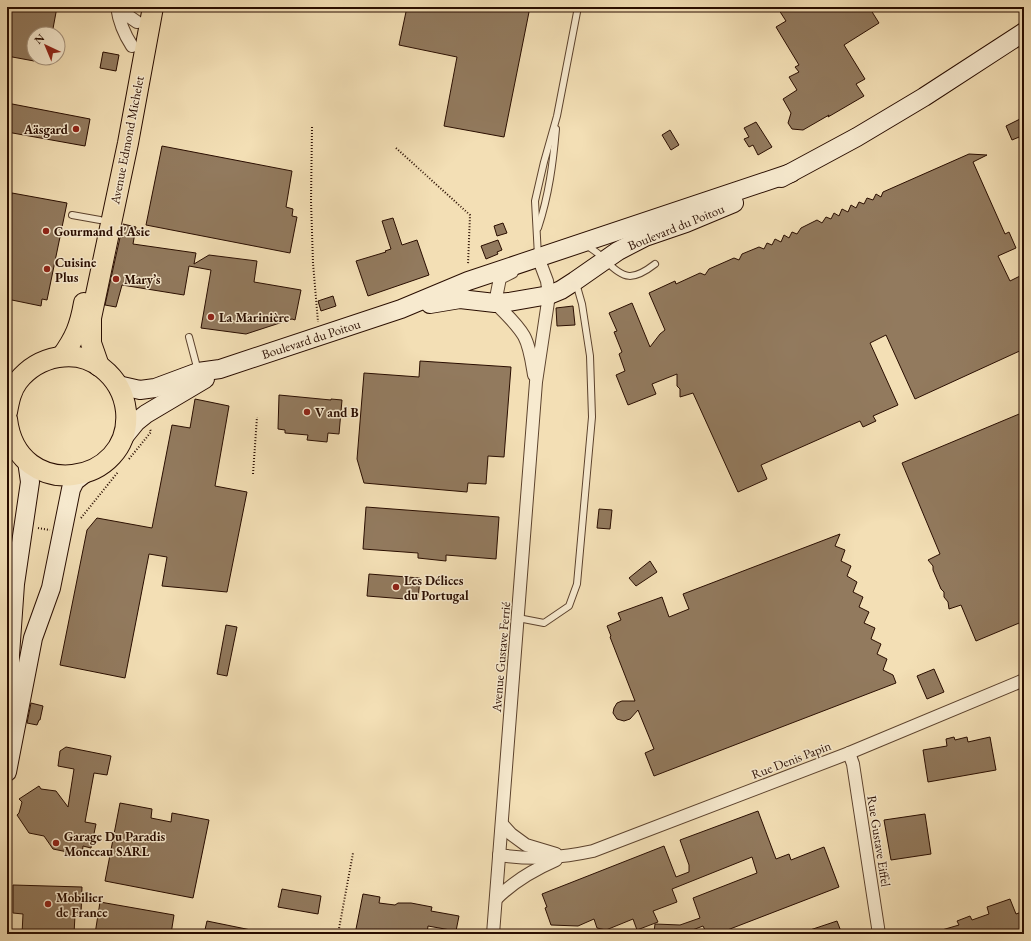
<svg xmlns="http://www.w3.org/2000/svg" width="1031" height="941" viewBox="0 0 1031 941" font-family="'EB Garamond',serif">
<rect width="100%" height="100%" fill="#f3dfb5"/>
<filter id="stains"><feTurbulence type="fractalNoise" baseFrequency=".005" numOctaves="4"/><feColorMatrix values="0 0 0 0 .2 0 0 0 0 .09 0 0 0 0 .02 0 0 0 .5 -.17"/></filter>
<radialGradient id="worn" r=".72"><stop offset=".6" stop-color="#630" stop-opacity="0"/><stop offset="1" stop-color="#630" stop-opacity=".3"/></radialGradient>
<!-- building -->
<g fill="#927a5e" stroke="#290d00">
<path d="M7 7H57L52 34H34V61L7 56Z"/>
<path d="M407 7H530L504 137 444 126 457 57 399 45Z"/>
<path d="M777 7H869L879 23 844 45 865 79 856 84 864 96 828 117 829 115 803 130 792 129 788 123 791 113 783 99 797 90 789 77 799 72 795 67 799 65 776 27 786 21Z"/>
<path d="M103 52 119 55 116 71 100 68Z"/>
<path d="M7 103 90 119 85 146 7 132Z"/>
<path d="M1024 117V135L1012 140 1006 126Z"/>
<path d="M756 122 772 147 758 155 753 145 749 147 744 139 749 137 744 128Z"/>
<path d="M670 130 679 145 671 150 662 135Z"/>
<path d="M162 146 292 171 286 207 293 209 292 216 297 217 290 253 146 225Z"/>
<path d="M969 154 987 155 973 162 1005 234 1009 232 1016 248 998 256 1010 281 1024 274V349L915 399 886 335 870 343 898 405 873 416 876 421 863 427 860 421 761 465 767 479 738 492 693 393 680 397V389L677 386V374L652 384 656 394 628 405 616 375 625 371 619 354 622 352 614 332 617 331 609 313 632 303 650 347 660 334 665 330 649 293 675 281 676 284 700 273 705 275 709 269 734 258 739 260 742 254 759 247 764 249 767 243 772 245 775 239 781 242 784 235 789 238 792 232 797 234 801 228 817 220 822 223 826 217 831 219 834 213 839 216 842 209 848 212 851 205 856 208 859 202 864 204 867 198 873 200 876 194 881 197 883 192Z"/>
<path d="M12 193 67 203 47 300 42 299 41 306 7 299V220Z"/>
<path d="M393 218 402 245 417 240 429 275 368 296 356 261 386 252 385 251 391 249 382 221Z"/>
<path d="M503 223 507 233 497 236 494 226Z"/>
<path d="M123 224 136 227 133 244 196 253 194 264 209 255 257 261 254 282 301 290 295 320 292 319 246 334 201 328 211 270 189 266 184 295 122 285 116 307 105 305Z"/>
<path d="M498 240 502 250 497 252 498 254 486 259 481 246Z"/>
<path d="M333 296 336 306 321 311 318 301Z"/>
<path d="M573 306 575 325 557 326 556 308Z"/>
<path d="M420 361 511 367 504 457 488 456 486 484 468 483 467 492 364 483 357 459 364 373 419 377Z"/>
<path d="M279 395 331 400V399L342 400 339 434 328 433 327 442 307 440 308 435 285 433V430L278 429Z"/>
<path d="M195 399 229 406 215 486 247 492 227 592 162 586 167 557 149 554 125 678 60 665 87 530 97 518 152 528 172 425 190 428Z"/>
<path d="M1024 412V621L976 641 961 605 949 609 948 602 944 597V592L941 589 933 570V566L928 560 940 554 902 463Z"/>
<path d="M366 507 499 517 496 559 446 555V561L418 558V553L363 549Z"/>
<path d="M599 509 612 510 610 529 597 528Z"/>
<path d="M840 534 835 546 845 550 841 561 851 566 847 576 857 582 853 592 863 597 859 607 869 612 864 623 875 628 871 639 881 644 877 654 887 659 883 670 893 675 896 683 654 776 645 753 654 749 638 710 630 719 624 721 617 719 613 713 614 708 617 703 622 701H635L610 637 611 636 607 626 621 620 618 613 662 597 669 617 689 609 683 594Z"/>
<path d="M650 561 657 572 636 586 629 578Z"/>
<path d="M369 574 420 578 418 600 367 596Z"/>
<path d="M226 625 237 627 227 676 217 674Z"/>
<path d="M934 669 944 692 927 699 917 676Z"/>
<path d="M31 703 43 706 40 720H39L37 725 27 723Z"/>
<path d="M954 737 955 740 967 737 968 742 990 737 996 770 928 782 923 750 947 746 946 739Z"/>
<path d="M66 747 111 756 107 775 94 773 85 822 96 824 91 848 83 846 82 855 53 849 44 836 29 833 17 815 19 813 22 802 19 799 39 786 41 789 56 791 68 807 74 769 58 766 60 751Z"/>
<path d="M120 803 152 809 151 818 171 822 172 813 209 820 193 898 105 881Z"/>
<path d="M758 811 776 859 789 854 791 860 824 847 839 887 717 934H707L703 926 682 934 654 932 655 924 680 925 700 918 693 898 757 873 752 857 672 889 677 902 653 911 658 922 637 930 633 919 606 930 597 928 594 919 578 926 551 925 545 908 547 907 542 894 664 846 676 877 689 872V865L680 840Z"/>
<path d="M925 814 931 854 891 860 884 820Z"/>
<path d="M13 885 82 887 81 915H75L74 934H22L23 914 13 913Z"/>
<path d="M282 889 321 896 318 914 278 907Z"/>
<path d="M363 894 380 897 379 903 395 905 398 903H411L432 907 431 911 459 916 456 931 428 926 427 934H355Z"/>
<path d="M1010 899 1016 914 1024 911V934H935V932L959 925 957 921 970 916 972 920 989 914 987 907Z"/>
<path d="M100 902 174 915 171 934H95Z"/>
<path d="M207 921 251 930V934H204Z"/>
<path d="M837 921 842 934H804V932Z"/>
</g>
<g fill="none" stroke-linecap="round" stroke-linejoin="round">
<!-- service casing -->
<g stroke="#5c422d" stroke-width="8">
<g id="service">
<path d="M72 215 100 220"/>
<path d="M538 228C549 195 553 163 556 129"/>
<path d="M586 245C593 250 600 254 605 260 624 280 633 281 655 264"/>
<path d="M538 256 535 201 544 162 557 116 578 7"/>
<path d="M189 337 198 371"/>
<path d="M518 618 544 623 569 606 577 584 592 417 590 356 582 304 576 283"/>
</g>
</g>
<!-- minor casing -->
<g stroke="#5c422d" stroke-width="14">
<g id="minor">
<path d="M117 7C119 21 124 34 132 46"/>
<path d="M120 7 124 13 137 22"/>
<path d="M512 272 500 278 495 303C505 313 517 324 524 336 530 347 532 363 534 375"/>
<path d="M849 753 853 764 879 934"/>
<path d="M502 824 511 834 526 845 556 854"/>
<path d="M499 855C533 860 560 858 593 851L849 753 1024 680"/>
<path d="M496 899C514 881 533 870 556 860"/>
<path d="M493 934 536 382 549 295 547 281 538 257"/>
</g>
</g>
<!-- secondary casing -->
<g stroke="#290d00" stroke-width="20">
<g id="secondary">
<path d="M781 178 857 137 924 97 1024 32"/>
<path d="M430 304 460 299 495 303 509 302 549 295 561 290 575 281 618 251 645 237 686 223 734 203"/>
<path d="M118 385 140 390 155 388 198 372 220 369 401 309 468 281 791 173"/>
<path d="M123 438 136 422 146 414 205 379"/>
<path d="M8 710 11 693 10 655 15 584 30 482 27 461"/>
<path d="M7 772 33 638 51 588 71 489 75 481 84 474"/>
</g>
</g>
<!-- primary casing -->
<g stroke="#290d00" stroke-width="22">
<g id="primary">
<path d="M62 356C75 338 80 326 84 303"/>
<path d="M99 366 91 343V318L128 143 153 7"/>
<path d="M7 412C9 401 11 390 18 381 38 356 76 347 102 368 116 379 124 393 126 411 133 486 17 504 7 419"/>
</g>
</g>
<!-- path -->
<g stroke="#290d00" stroke-width="2" stroke-dasharray="1 2" stroke-linecap="butt">
<path d="M312 127 311 201 313 263 318 322"/>
<path d="M396 148 470 215 468 265"/>
<path d="M129 459 151 432 150 429"/>
<path d="M253 474 257 417"/>
<path d="M81 518 118 472"/>
<path d="M38 528 50 530"/>
<path d="M338 934 353 853"/>
</g>
<!-- service -->
<use href="#service" stroke="#f7eacf" stroke-width="6"/>
<!-- minor -->
<use href="#minor" stroke="#f7eacf" stroke-width="12"/>
<!-- secondary -->
<use href="#secondary" stroke="#f7eacf" stroke-width="18"/>
<!-- primary -->
<use href="#primary" stroke="#f3dfb5" stroke-width="20"/>
</g>
<!-- markers -->
<g fill="#8f2418" stroke="#f7eacf" stroke-width="1.5">
<circle cx="76" cy="129" r="4"/>
<circle cx="46" cy="231" r="4"/>
<circle cx="47" cy="269" r="4"/>
<circle cx="116" cy="279" r="4"/>
<circle cx="211" cy="317" r="4"/>
<circle cx="307" cy="412" r="4"/>
<circle cx="396" cy="587" r="4"/>
<circle cx="56" cy="843" r="4"/>
<circle cx="48" cy="904" r="4"/>
</g>
<g text-anchor="middle" dominant-baseline="central" stroke-width="3" stroke-linejoin="round" paint-order="stroke">
<!-- poi labels -->
<g font-size="13" font-weight="bold" fill="#290d00" stroke="#f7eacf" text-anchor="start">
<text x="68" y="129" text-anchor="end">Aäsgard</text>
<text x="54" y="231">Gourmand d'Asie</text>
<text x="55" y="262">Cuisine<tspan x="55" dy="15">Plus</tspan></text>
<text x="124" y="279">Mary’s</text>
<text x="219" y="317">La Marinière</text>
<text x="315" y="412">V and B</text>
<text x="404" y="580">Les Délices<tspan x="404" dy="15">du Portugal</tspan></text>
<text x="64" y="836">Garage Du Paradis<tspan x="64" dy="15">Monceau SARL</tspan></text>
<text x="56" y="897">Mobilier<tspan x="56" dy="15">de France</tspan></text>
</g>
<!-- street labels -->
<g font-size="13" fill="#290d00" stroke="#f7eacf">
<text transform="translate(127 140) rotate(-79)">Avenue Edmond Michelet</text>
<text transform="translate(676 227) rotate(-22)">Boulevard du Poitou</text>
<text transform="translate(311 339) rotate(-18)">Boulevard du Poitou</text>
<text transform="translate(501 657) rotate(-85)">Avenue Gustave Ferrié</text>
<text transform="translate(791 760) rotate(-21)">Rue Denis Papin</text>
<text transform="translate(879 841) rotate(81)">Rue Gustave Eiffel</text>
</g>
</g>
<!-- margin -->
<rect width="1031" height="941" fill="none" stroke="#f3dfb5" stroke-width="24"/>
<rect x="8" y="8" width="1015" height="925" fill="none" stroke="#290d00" stroke-width="2"/>
<rect x="12" y="12" width="1007" height="917" fill="none" stroke="#290d00"/>
<!-- north arrow -->
<g transform="translate(46 46) rotate(316)"><circle r="19" fill="#f7eacf" stroke="#a5927c"/>
<path d="M0-3L7 15L0 10L-7 15Z" fill="#8f2418"/>
<text y="-6" font-size="11" font-weight="bold" text-anchor="middle" fill="#290d00">N</text>
</g>
<rect width="100%" height="100%" filter="url(#stains)"/>
<rect width="100%" height="100%" fill="url(#worn)"/>
</svg>
